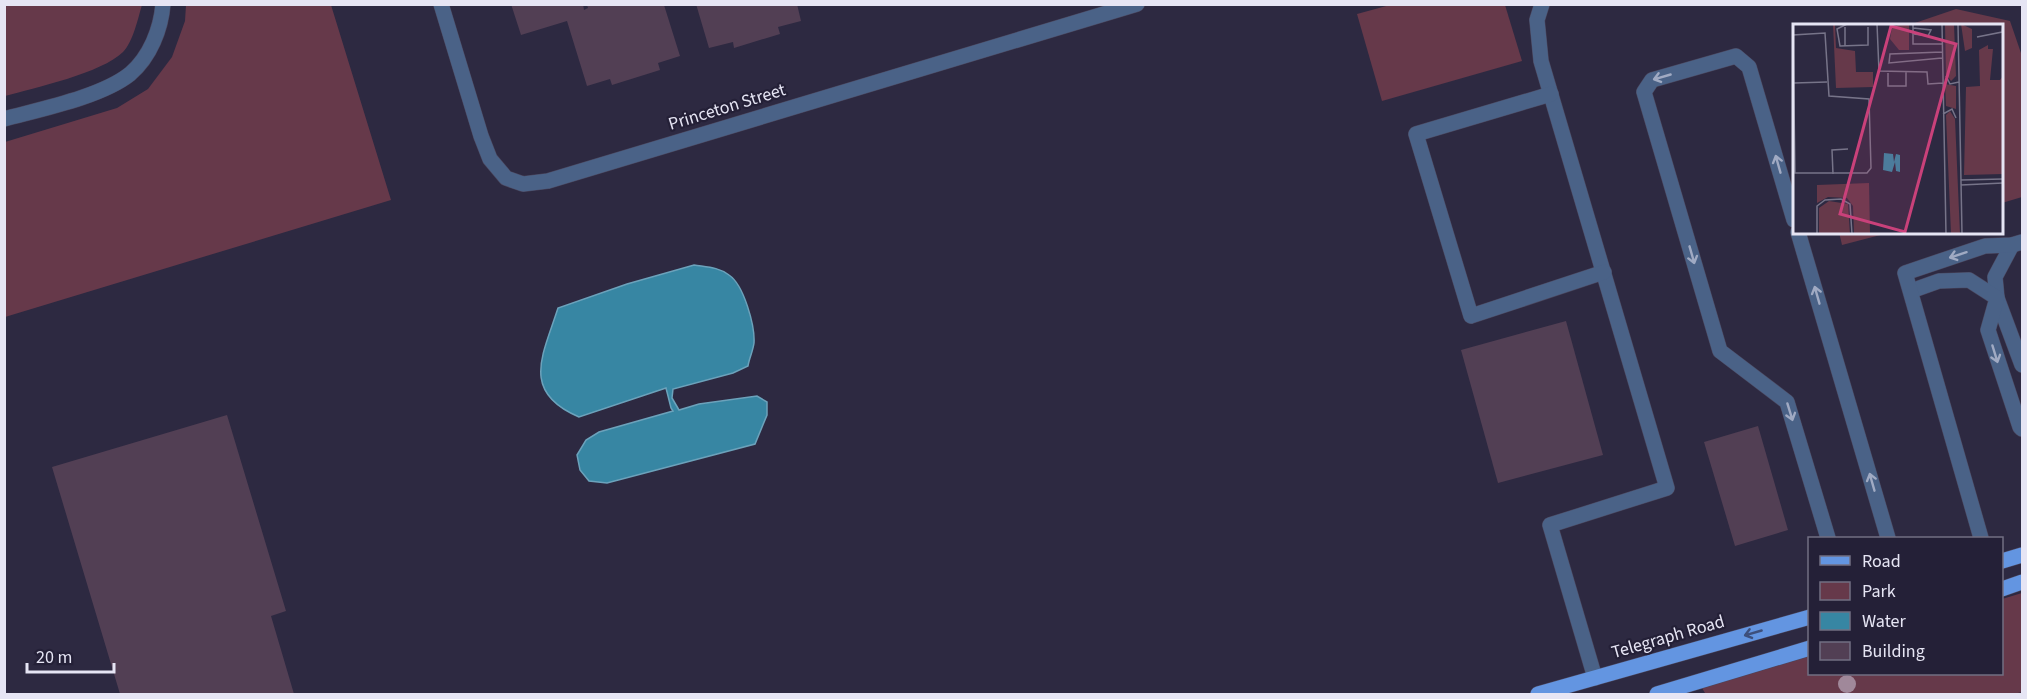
<svg xmlns="http://www.w3.org/2000/svg" width="2027" height="699" viewBox="0 0 2027 699" font-family="'Source Sans 3',sans-serif">
<rect width="100%" height="100%" fill="#2d2941"/>
<!-- green -->
<g fill="#66394a">
<path d="M5 4H142V5C138 18 133 42 123 52 102 73 34 88 5 96Z"/>
<path d="M186 5H331L391 200 5 317V142L117 108 148 89 172 57 185 21Z"/>
<path d="M1390 5H1505L1522 61 1382 101 1357 14Z"/>
<path d="M1956 9 2010 21 2022 56V197L2002 203V26L1909 25Z"/>
<path d="M1839 232H1888V233L1842 245Z"/>
<path d="M2022 593V692L2014 694H1703L1705 693 1702 688 1809 656 1810 674H2002V599Z"/>
</g>
<!-- water -->
<path fill="#3786a3" stroke="#6ca2bb" stroke-width="1.5" d="M694 265C706 267 719 267 729 275 744 285 755 326 754 343 753 351 749 359 748 366L733 373 673 389 672 398 679 410 699 404 757 396 767 402V415L755 444 607 483 589 481 580 470 577 455 586 440 599 432 673 411 671 408 666 388 579 417C520 392 543 355 558 308L627 284Z"/>
<!-- building -->
<g fill="#523f54">
<path d="M511 4H583L584 10 588 8 587 5H664L680 56 658 63 660 70 612 85 610 79 587 86 567 21 521 35Z"/>
<path d="M696 4H797L801 21 778 27 780 34 734 48 733 42 709 48Z"/>
<path d="M1566 321 1603 455 1498 483 1461 350Z"/>
<path d="M227 415 286 611 271 616 294 694H120L52 467Z"/>
<path d="M1758 426 1788 530 1735 546 1704 442Z"/>
</g>
<g fill="none" stroke-linecap="round" stroke-linejoin="round">
<!-- minor casing -->
<g stroke="#4b475e" stroke-width="16">
<g id="minor">
<path d="M441 4 481 136 490 159 506 178 523 184 548 181 1137 4"/>
<path d="M1542 4 1537 20 1541 61 1667 488 1550 525 1595 678"/>
<path d="M1551 94 1416 134 1471 316 1604 272"/>
<path d="M4 119C41 109 101 97 130 74 150 57 161 29 163 4"/>
<path d="M1794 220 1749 67 1736 56 1652 80 1644 92 1720 351 1787 402 1828 538"/>
<path d="M1798 232 1888 538"/>
<path d="M2012 245 1995 277 1997 298 2022 365"/>
<path d="M1911 291 1939 281 1969 280 1997 298 1988 330 2020 427 2022 429"/>
<path d="M1981 538 1905 273 1985 246 2012 245 2022 242"/>
</g>
</g>
<!-- major casing -->
<g stroke="#4b475e" stroke-width="16">
<g id="major">
<path d="M2002 561 2022 555"/>
<path d="M2002 589 2022 582"/>
<path d="M1538 694 1810 617"/>
<path d="M1657 694 1810 648"/>
</g>
</g>
<!-- minor -->
<use href="#minor" stroke="#4a6287" stroke-width="15"/>
<!-- major -->
<use href="#major" stroke="#6395e1" stroke-width="15"/>
</g>
<!-- trees -->
<circle fill="#a0889a" cx="1847" cy="684" r="9"/>
<!-- one-way arrows -->
<defs><path id="oneway-shaft" d="M-6 0H5M1.5-3L5.5 0L1.5 3" fill="none" stroke-width="1.6" stroke-linecap="round" stroke-linejoin="round" transform="scale(1.5)"/></defs>
<g stroke="#a0aac3">
<use href="#oneway-shaft" transform="translate(1662 77) rotate(164)"/>
<use href="#oneway-shaft" transform="translate(1778 164) rotate(-106)"/>
<use href="#oneway-shaft" transform="translate(1692 255) rotate(74)"/>
<use href="#oneway-shaft" transform="translate(1958 255) rotate(162)"/>
<use href="#oneway-shaft" transform="translate(1817 295) rotate(-106)"/>
<use href="#oneway-shaft" transform="translate(1995 354) rotate(73)"/>
<use href="#oneway-shaft" transform="translate(1790 412) rotate(73)"/>
<use href="#oneway-shaft" transform="translate(1872 482) rotate(-106)"/>
</g>
<use stroke="#3d4f7b" href="#oneway-shaft" transform="translate(1753 633) rotate(164)"/>
<g text-anchor="middle" dominant-baseline="central" stroke-width="4.5" stroke-linejoin="round" paint-order="stroke">
<!-- street labels -->
<g font-size="18" fill="#e6e5f4" stroke="#242037">
<text transform="translate(727 107) rotate(-17)">Princeton Street</text>
<text transform="translate(1668 637) rotate(-16)">Telegraph Road</text>
</g>
</g>
<!-- overview -->
<g transform="translate(1793 24)">
<rect width="210" height="210" fill="#2d2941"/>
<path d="M40 0H50L42 1 43 24 62 27 63 48H80V63L43 64ZM107 0H116V26H106L97 15 99 4ZM152 0H161L163 52 158 57 153 50ZM168 0 179 5V24L172 27ZM195 21V25H200L197 56H207L210 52V150L171 151 173 63 187 62 186 26ZM152 60 163 62V85L153 82ZM157 87 162 95 167 210H158L153 91ZM76 159 77 210H61L60 182 54 174 35 173 24 179V161ZM36 177 55 180 57 210H26V184Z" fill="#66394a"/>
<path d="M91 129 100 130 101 138 103 130 107 131V148L103 147 102 138 99 148 90 146Z" fill="#3786a3"/>
<path fill="none" stroke="#777489" stroke-width="1.5" d="M54 0 44 5 47 22 75 21V3M84 0 86 47 134 48 135 60 150 59M120 0V20H149M149 0 153 210M165 0 169 210M52 3V22M120 4 138 6 135 12 121 10M32 9 36 72 76 75 78 144 74 149H2L0 11ZM184 13 209 8 210 2M149 28 97 30 96 39 149 34M95 49V62H113V48M153 52 157 60 166 58M1 59 34 58M150 90 159 85 163 94M40 150 39 126 55 125M168 156 210 155M168 161 210 159M24 210V182L32 176 48 175 57 180 59 210"/>
<path fill="#c9417a" fill-opacity="0.15" stroke="#c9417a" stroke-width="3" d="M98 2 163 20 112 208 47 190Z"/>
<rect width="210" height="210" fill="none" stroke="#e6e5f4" stroke-width="3"/>
</g>
<!-- border -->
<rect width="2027" height="699" fill="none" stroke="#e6e5f4" stroke-width="12"/>
<!-- legend -->
<rect x="1808" y="537" width="195" height="138" fill="#242037" stroke="#726f83" stroke-width="1.5"/>
<rect x="1820" y="556" width="30" height="9" fill="#6395e1" stroke="#726f83" stroke-width="1.5"/>
<text x="1862" y="567" font-size="18" fill="#e6e5f4">Road</text>
<rect x="1820" y="582" width="30" height="18" fill="#66394a" stroke="#726f83" stroke-width="1.5"/>
<text x="1862" y="597" font-size="18" fill="#e6e5f4">Park</text>
<rect x="1820" y="612" width="30" height="18" fill="#3786a3" stroke="#726f83" stroke-width="1.5"/>
<text x="1862" y="627" font-size="18" fill="#e6e5f4">Water</text>
<rect x="1820" y="642" width="30" height="18" fill="#523f54" stroke="#726f83" stroke-width="1.5"/>
<text x="1862" y="657" font-size="18" fill="#e6e5f4">Building</text>
<!-- scale -->
<path d="M27 663v9h87v-9" fill="none" stroke="#e6e5f4" stroke-width="3"/>
<text x="36" y="663" font-size="18" fill="#e6e5f4" stroke="#242037" stroke-width="4.5" paint-order="stroke">20 m</text>
</svg>
